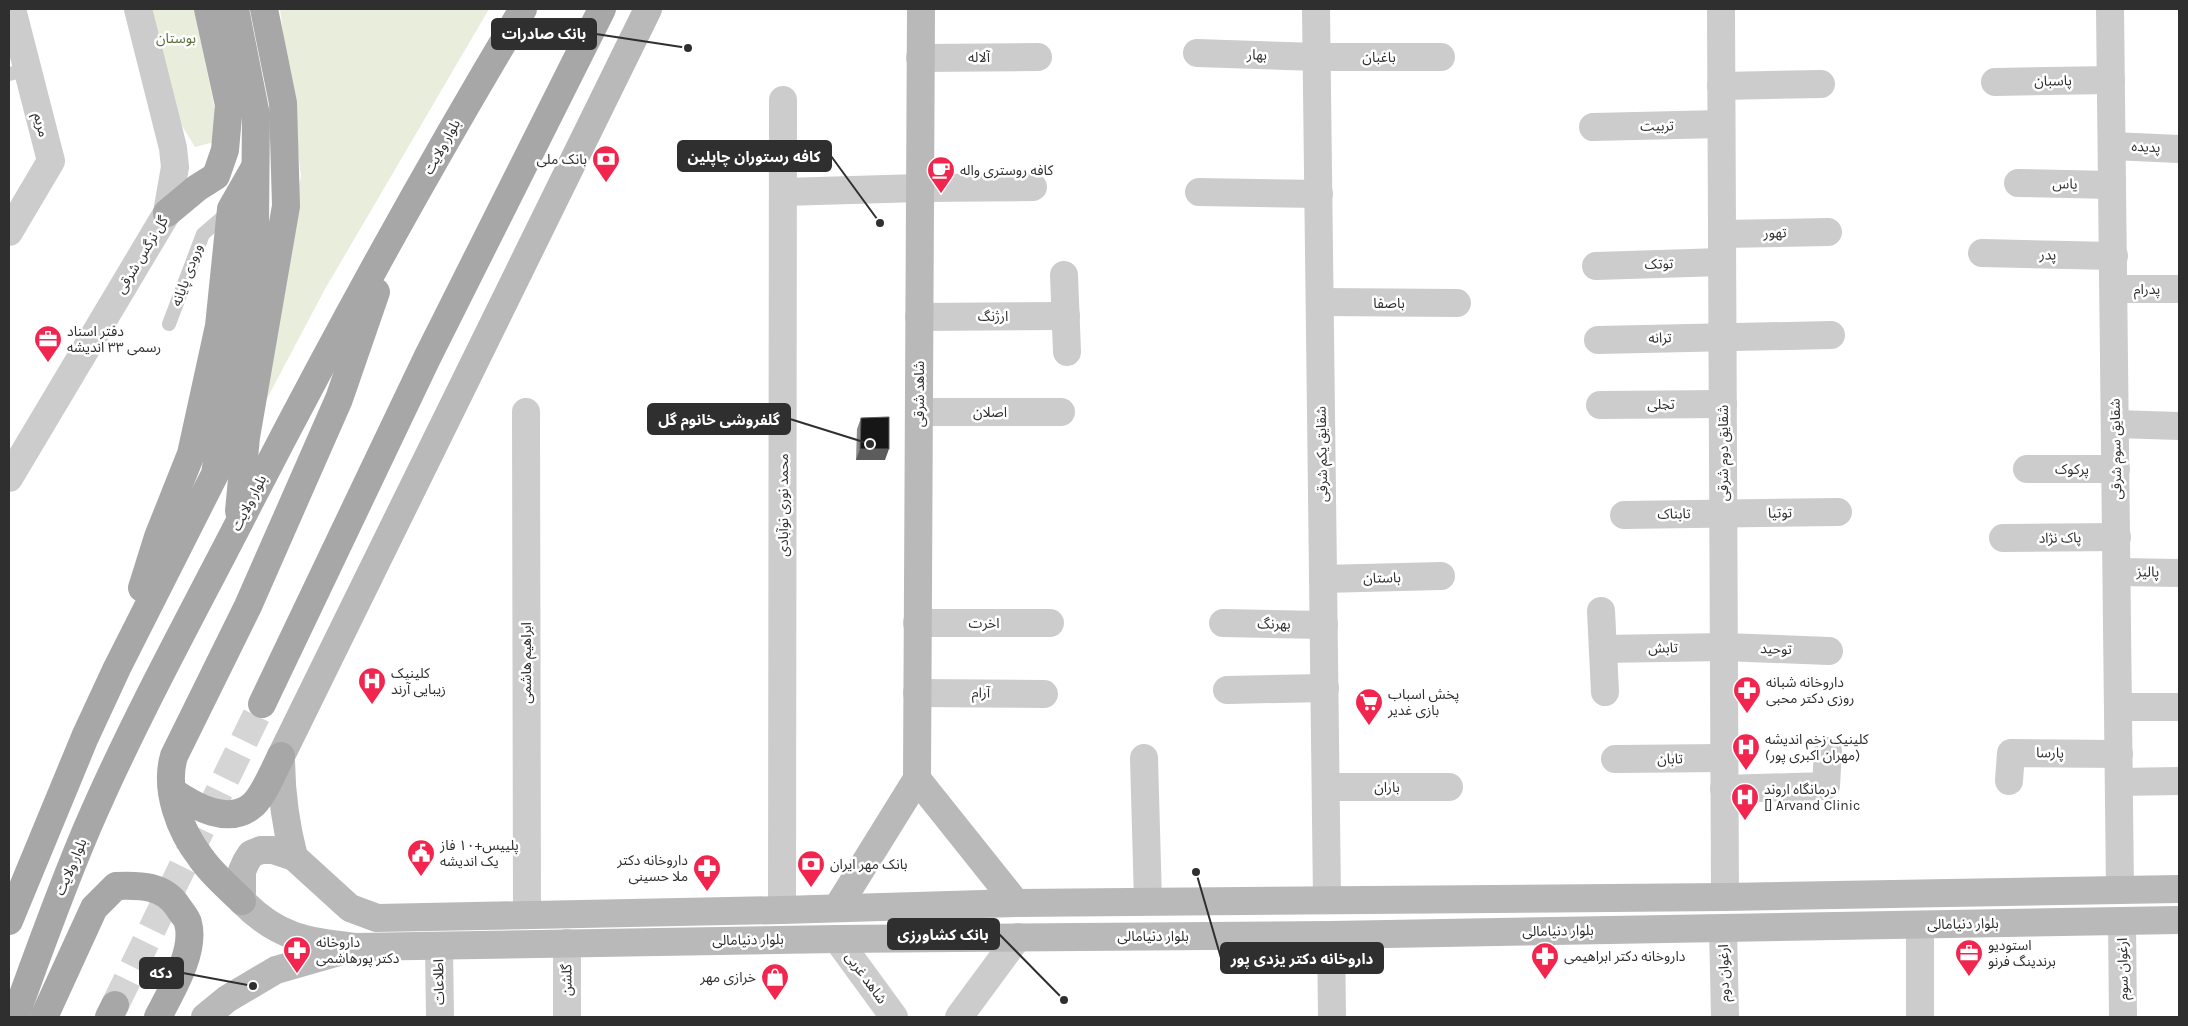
<svg xmlns="http://www.w3.org/2000/svg" width="2188" height="1026" viewBox="0 0 2188 1026" font-family="Karla,'Noto Sans Arabic',sans-serif">
<rect width="100%" height="100%" fill="#fff"/>
<!-- green -->
<g fill="#e8eddc">
<path d="M145 9H194L215 110 214 142 195 147 173 111Z"/>
<path d="M280 9H489L325 289 254 423 260 349 301 176Z"/>
</g>
<g fill="none" stroke-linecap="round" stroke-linejoin="round">
<!-- primary-tunnel -->
<path stroke="#d5d5d5" stroke-width="28" stroke-dasharray="28 14" stroke-linecap="butt" d="M115 1005 262 704"/>
<!-- service -->
<g stroke="#ccc" stroke-width="14">
<path d="M9 74 27 70"/>
<path d="M169 324 203 234 231 210"/>
</g>
<!-- minor -->
<g stroke="#ccc" stroke-width="28">
<path d="M1316 9 1327 899"/>
<path d="M1721 9 1725 897"/>
<path d="M2110 9 2120 890"/>
<path d="M1197 53 1317 57H1441"/>
<path d="M920 58 1038 57"/>
<path d="M1995 82 2111 80"/>
<path d="M1721 86 1821 84"/>
<path d="M1593 127 1721 124"/>
<path d="M2112 146 2179 149"/>
<path d="M2018 183 2112 185"/>
<path d="M783 192 920 188 1033 187"/>
<path d="M1199 192 1319 194"/>
<path d="M9 232 51 161 12 9"/>
<path d="M1722 234 1828 232"/>
<path d="M1982 253 2114 256"/>
<path d="M1596 266 1722 262"/>
<path d="M1064 275 1067 352"/>
<path d="M2114 289H2179"/>
<path d="M1320 302 1457 303"/>
<path d="M919 317 1066 316"/>
<path d="M1598 340 1831 335"/>
<path d="M1600 405 1723 404"/>
<path d="M526 412 527 915"/>
<path d="M919 412H1061"/>
<path d="M2116 424 2179 426"/>
<path d="M2027 469H2116"/>
<path d="M9 478 167 213 175 167 173 148 138 9"/>
<path d="M1624 515 1838 512"/>
<path d="M2003 538 2117 537"/>
<path d="M2118 572 2179 573"/>
<path d="M1323 579 1441 576"/>
<path d="M1601 611 1605 692"/>
<path d="M917 623H1050"/>
<path d="M1223 623 1324 625"/>
<path d="M1603 649 1724 647 1829 651"/>
<path d="M1227 690 1325 688"/>
<path d="M917 693 1044 694"/>
<path d="M2119 707H2179"/>
<path d="M1144 758 1148 901"/>
<path d="M1615 759 1724 758"/>
<path d="M2009 781 2011 753 2119 754"/>
<path d="M2119 782 2179 781"/>
<path d="M1326 787H1449"/>
<path d="M1724 789 1826 786 1828 751"/>
<path d="M782 910 783 100"/>
<path d="M2122 921 2123 1017"/>
<path d="M1723 928 1725 1017"/>
<path d="M1331 935 1332 1017"/>
<path d="M567 943V1017"/>
<path d="M439 947 440 1017"/>
<path d="M1920 1017V925"/>
</g>
<!-- tertiary -->
<g stroke="#ccc" stroke-width="28">
<path d="M837 939 894 1017"/>
<path d="M959 1017 1018 937"/>
</g>
<!-- secondary -->
<g stroke="#b9b9b9" stroke-width="28">
<path d="M917 779 921 9"/>
<path d="M917 779 1016 903"/>
<path d="M294 857C285 823 281 792 281 756L648 9"/>
<path d="M837 908 917 779"/>
<path d="M356 947C306 941 278 938 242 901V871L246 862 251 854 261 850H273L294 857 350 908 377 918 782 910 1016 903 1725 897 2179 889"/>
<path d="M205 1017 227 999 276 970 356 947 837 939 1331 935 2179 920"/>
</g>
<!-- primary -->
<g stroke="#a7a7a7" stroke-width="28">
<path d="M167 213 197 188 216 176 225 150 229 105 208 9"/>
<path d="M239 511 246 437 286 206 283 103 264 9"/>
<path d="M142 588 158 537 191 454 219 326 231 209 255 167"/>
<path d="M262 704 427 358 602 9"/>
<path d="M172 791C194 806 229 827 254 804 264 794 274 770 281 756"/>
<path d="M242 901C228 887 212 874 201 858 180 831 164 790 174 756L248 606 339 399 376 292"/>
<path d="M9 921 85 737 117 668 215 474 255 225 256 115 235 9"/>
<path d="M15 1017C38 953 61 889 88 826 133 722 188 622 240 521 329 347 423 176 523 9"/>
<path d="M44 1017 94 908 116 886C140 885 164 885 178 907 181 912 187 918 188 923 196 952 170 993 158 1017"/>
<path d="M109 1017 115 1005"/>
</g>
</g>
<!-- wall -->
<path fill="#8a8a8a" d="M861 418 885 460H856L857 429Z"/>
<!-- shaded-wall -->
<path fill="#5c5c5c" d="M860 449H889L885 460H856Z"/>
<!-- building -->
<path fill="#161616" stroke="#5c5c5c" d="M889 417V449H860L861 418Z"/>
<!-- icons -->
<defs>
<g id="bank-pin" transform="scale(1.4375)"><path d="M0 17L-7.5 6A9.5 9.5 0 1 1 7.5 6Z" fill="#f2254f" stroke="#fff"/><path d="M-6-4H6V4H-6ZM0-2.3a2.3 2.3 0 1 0 0 4.6a2.3 2.3 0 1 0 0-4.6Z" fill="#fff"/></g>
<g id="cafe-pin" transform="scale(1.4375)"><path d="M0 17L-7.5 6A9.5 9.5 0 1 1 7.5 6Z" fill="#f2254f" stroke="#fff"/><path d="M-5.5-4.5H6V0H3Q3 3.5 0 3.5H-2.5Q-5.5 3.5-5.5 0ZM3-3.2v2h1.7v-2ZM-6 4.5H4V6H-6Z" fill="#fff"/></g>
<g id="office-pin" transform="scale(1.4375)"><path d="M0 17L-7.5 6A9.5 9.5 0 1 1 7.5 6Z" fill="#f2254f" stroke="#fff"/><path d="M-6-3h4V-5.5h4V-3h4V5H-6ZM-1-4.5V-3h2v-1.5ZM-6 0V1H6V0Z" fill="#fff"/></g>
<g id="hospital-pin" transform="scale(1.4375)"><path d="M0 17L-7.5 6A9.5 9.5 0 1 1 7.5 6Z" fill="#f2254f" stroke="#fff"/><path d="M-5-5h3v3.5h4V-5h3V5h-3V1.5h-4V5h-3Z" fill="#fff"/></g>
<g id="pharmacy-pin" transform="scale(1.4375)"><path d="M0 17L-7.5 6A9.5 9.5 0 1 1 7.5 6Z" fill="#f2254f" stroke="#fff"/><path d="M-2-6h4v4h4v4h-4v4h-4v-4h-4v-4h4Z" fill="#fff"/></g>
<g id="supermarket-pin" transform="scale(1.4375)"><path d="M0 17L-7.5 6A9.5 9.5 0 1 1 7.5 6Z" fill="#f2254f" stroke="#fff"/><path d="M-6-5.5h2.5l.6 2H6L4.5 2H-2.5L-4.4-4H-6ZM-1.5 3.2a1.3 1.3 0 1 0 .1 0ZM3 3.2a1.3 1.3 0 1 0 .1 0Z" fill="#fff"/></g>
<g id="civic-pin" transform="scale(1.4375)"><path d="M0 17L-7.5 6A9.5 9.5 0 1 1 7.5 6Z" fill="#f2254f" stroke="#fff"/><path d="M-.6-6.5H3V-4.5H.6V-3L4-1V1h2V6H-6V1h2V-1L-.6-3ZM-1.2 2.5V6h2.4V2.5Z" fill="#fff"/></g>
<g id="shop-pin" transform="scale(1.4375)"><path d="M0 17L-7.5 6A9.5 9.5 0 1 1 7.5 6Z" fill="#f2254f" stroke="#fff"/><path d="M-5-2.5h2.3a2.7 3.5 0 0 1 5.4 0H5L5.5 6h-11ZM-1.5-2.5h3a1.5 2.3 0 0 0-3 0Z" fill="#fff"/></g>
</defs>
<g fill-rule="evenodd">
<use href="#bank-pin" x="606" y="159"/>
<use href="#cafe-pin" x="941" y="170"/>
<use href="#office-pin" x="48" y="339"/>
<use href="#hospital-pin" x="372" y="681"/>
<use href="#pharmacy-pin" x="1747" y="690"/>
<use href="#supermarket-pin" x="1369" y="702"/>
<use href="#hospital-pin" x="1746" y="747"/>
<use href="#hospital-pin" x="1745" y="797"/>
<use href="#civic-pin" x="421" y="853"/>
<use href="#bank-pin" x="811" y="864"/>
<use href="#pharmacy-pin" x="707" y="868"/>
<use href="#pharmacy-pin" x="297" y="950"/>
<use href="#office-pin" x="1969" y="953"/>
<use href="#pharmacy-pin" x="1545" y="956"/>
<use href="#shop-pin" x="775" y="977"/>
</g>
<g text-anchor="middle" dominant-baseline="central" stroke-width="5" stroke-linejoin="round" paint-order="stroke">
<!-- park labels -->
<g font-size="14" fill="#596e39" stroke="#fff">
<text x="176" y="38">بوستان</text>
</g>
<!-- street labels -->
<g font-size="14" fill="#2f2f2f" stroke="#fff">
<text transform="translate(1257 55) rotate(2)">بهار</text>
<text x="979" y="57">آلاله</text>
<text x="1379" y="57">باغبان</text>
<text transform="translate(2053 81) rotate(-1)">پاسبان</text>
<text transform="translate(41 125) rotate(76)">مریم</text>
<text transform="translate(1657 126) rotate(-1)">تربیت</text>
<text transform="translate(442 147) rotate(-61)">بلوار ولایت</text>
<text transform="translate(2146 147) rotate(3)">پدیده</text>
<text transform="translate(2065 184) rotate(1)">یاس</text>
<text transform="translate(1775 233) rotate(-1)">تهور</text>
<text transform="translate(142 255) rotate(-59)">گل نرگس شرقی</text>
<text transform="translate(2048 255) rotate(1)">پدر</text>
<text transform="translate(1659 264) rotate(-2)">توتک</text>
<text transform="translate(187 275) rotate(-70)">ورودی پایانه</text>
<text x="2147" y="289">پدرام</text>
<text x="1389" y="303">باصفا</text>
<text x="993" y="316">ارژنگ</text>
<text transform="translate(1660 338) rotate(-1)">ترانه</text>
<text transform="translate(919 394) rotate(-90)">شاهد شرقی</text>
<text x="1661" y="404">تجلی</text>
<text x="990" y="412">اصلان</text>
<text transform="translate(2116 449) rotate(-91)">شقایق سوم شرقی</text>
<text transform="translate(1723 453) rotate(-90)">شقایق دوم شرقی</text>
<text transform="translate(1322 454) rotate(-91)">شقایق یکم شرقی</text>
<text x="2072" y="469">پرکوک</text>
<text transform="translate(249 503) rotate(-63)">بلوار ولایت</text>
<text transform="translate(783 505) rotate(-90)">محمد نوری نوآبادی</text>
<text transform="translate(1780 513) rotate(-1)">توتیا</text>
<text transform="translate(1674 514) rotate(-1)">تابناک</text>
<text transform="translate(2060 538) rotate(-1)">پاک نژاد</text>
<text transform="translate(2148 572) rotate(1)">پالیز</text>
<text transform="translate(1382 578) rotate(-1)">باستان</text>
<text x="984" y="623">اخرت</text>
<text transform="translate(1274 624) rotate(1)">بهرنگ</text>
<text transform="translate(1663 648) rotate(-1)">تابش</text>
<text transform="translate(1776 649) rotate(2)">توحید</text>
<text transform="translate(526 663) rotate(-90)">ابراهیم هاشمی</text>
<text transform="translate(981 693) rotate(1)">آرام</text>
<text transform="translate(2050 753) rotate(1)">پارسا</text>
<text transform="translate(1670 759) rotate(-1)">تابان</text>
<text x="1387" y="787">باران</text>
<text transform="translate(71 867) rotate(-67)">بلوار ولایت</text>
<text transform="translate(1963 924) rotate(-1)">بلوار دنیامالی</text>
<text transform="translate(1558 931) rotate(-1)">بلوار دنیامالی</text>
<text x="1153" y="936">بلوار دنیامالی</text>
<text transform="translate(748 940) rotate(-1)">بلوار دنیامالی</text>
<text transform="translate(2123 969) rotate(-91)">ارغوان سوم</text>
<text transform="translate(1724 973) rotate(-91)">ارغوان دوم</text>
<text transform="translate(866 978) rotate(54)">شاهد غربی</text>
<text transform="translate(567 980) rotate(-91)">گلشن</text>
<text transform="translate(439 982) rotate(-91)">اطلاعات</text>
</g>
<!-- poi labels -->
<g font-size="14" fill="#2f2f2f" stroke="#fff" text-anchor="start">
<text x="587" y="159" text-anchor="end">بانک ملی</text>
<text x="960" y="170">کافه روستری واله</text>
<text x="67" y="331">دفتر اسناد<tspan x="67" dy="16">رسمی ۳۳ اندیشه</tspan></text>
<text x="391" y="673">کلینیک<tspan x="391" dy="16">زیبایی آرند</tspan></text>
<text x="1766" y="682">داروخانه شبانه<tspan x="1766" dy="16">روزی دکتر محبی</tspan></text>
<text x="1388" y="694">پخش اسباب<tspan x="1388" dy="16">بازی غدیر</tspan></text>
<text x="1765" y="739">کلینیک زخم اندیشه<tspan x="1765" dy="16">(مهران اکبری پور)</tspan></text>
<text x="1764" y="789">درمانگاه اروند<tspan x="1764" dy="16">[] Arvand Clinic</tspan></text>
<text x="440" y="845">پلییس+١٠ فاز<tspan x="440" dy="16">یک اندیشه</tspan></text>
<text x="688" y="860" text-anchor="end">داروخانه دکتر<tspan x="688" dy="16">ملا حسینی</tspan></text>
<text x="830" y="864">بانک مهر ایران</text>
<text x="316" y="942">داروخانه<tspan x="316" dy="16">دکتر پورهاشمی</tspan></text>
<text x="1988" y="945">استودیو<tspan x="1988" dy="16">برندینگ فرنو</tspan></text>
<text x="1564" y="956">داروخانه دکتر ابراهیمی</text>
<text x="756" y="977" text-anchor="end">خرازی مهر</text>
</g>
</g>
<!-- callouts -->
<path fill="none" stroke="#2f2f2f" stroke-width="2" d="M688 48L596 34M880 223L831 156M870 444L790 419M1064 1000L999 934M1196 872L1221 958M253 986L183 973"/>
<g fill="#2f2f2f" stroke="#fff" stroke-width="2">
<circle cx="688" cy="48" r="5"/>
<circle cx="880" cy="223" r="5"/>
<circle cx="870" cy="444" r="5"/>
<circle cx="1064" cy="1000" r="5"/>
<circle cx="1196" cy="872" r="5"/>
<circle cx="253" cy="986" r="5"/>
</g>
<g fill="#2f2f2f" stroke="#2f2f2f" stroke-width="2">
<rect x="492" y="19" width="104" height="30" rx="5"/>
<rect x="678" y="141" width="153" height="30" rx="5"/>
<rect x="648" y="404" width="142" height="30" rx="5"/>
<rect x="888" y="919" width="111" height="30" rx="5"/>
<rect x="1221" y="943" width="162" height="30" rx="5"/>
<rect x="140" y="958" width="43" height="30" rx="5"/>
</g>
<g font-size="15" text-anchor="middle" font-weight="bold" fill="#fff">
<text x="544" y="39">بانک صادرات</text>
<text x="754" y="162">کافه رستوران چاپلین</text>
<text x="719" y="425">گلفروشی خانوم گل</text>
<text x="943" y="940">بانک کشاورزی</text>
<text x="1302" y="964">داروخانه دکتر یزدی پور</text>
<text x="161" y="978">دکه</text>
</g>
<!-- border -->
<rect width="2188" height="1026" fill="none" stroke="#2f2f2f" stroke-width="20"/>
</svg>
